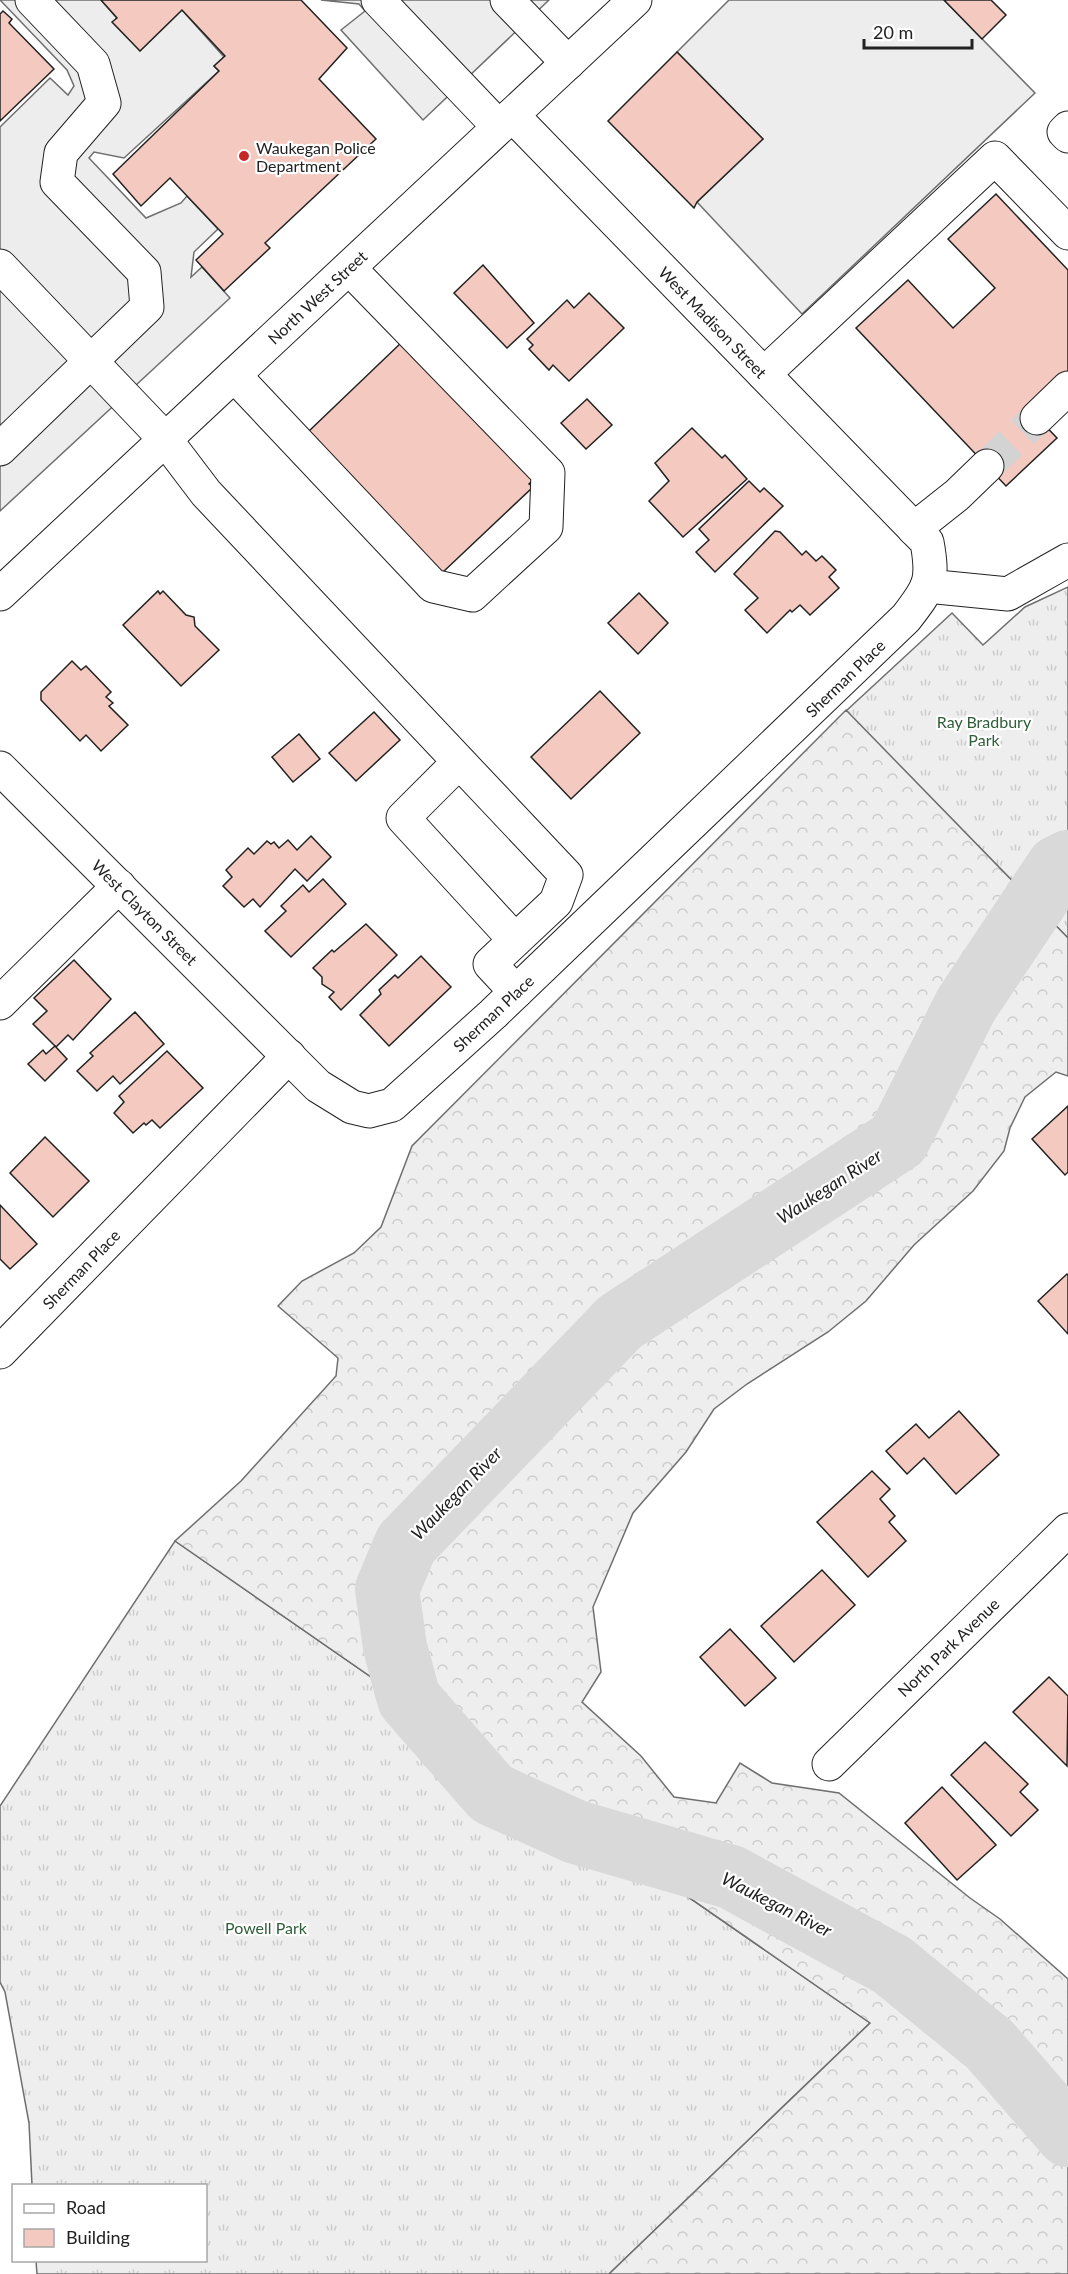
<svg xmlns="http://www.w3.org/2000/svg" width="1068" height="2274" viewBox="0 0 1068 2274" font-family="Lato,sans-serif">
<defs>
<pattern id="grass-tufts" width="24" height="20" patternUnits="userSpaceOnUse" patternTransform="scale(1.5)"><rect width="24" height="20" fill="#eee"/><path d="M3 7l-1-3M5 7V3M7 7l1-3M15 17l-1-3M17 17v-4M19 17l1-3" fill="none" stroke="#ccc"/></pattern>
<pattern id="forest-crowns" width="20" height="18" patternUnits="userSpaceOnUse" patternTransform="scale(1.5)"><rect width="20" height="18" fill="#eee"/><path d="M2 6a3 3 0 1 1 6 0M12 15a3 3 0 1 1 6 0" fill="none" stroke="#ccc"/></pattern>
</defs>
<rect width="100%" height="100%" fill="#fff"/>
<!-- grass -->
<g fill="url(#grass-tufts)" stroke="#6f6f6f" stroke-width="1.5">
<path d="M1068 587V938L846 711 952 613 983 645 1025 607Z"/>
<path d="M175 1541 870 2023 609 2274H37L36 2261 206 2260V2186L32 2185 29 2123 5 1992 0 1982V1806Z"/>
</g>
<!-- forest -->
<path fill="url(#forest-crowns)" stroke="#6f6f6f" stroke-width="1.5" d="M846 710 1068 938V1076L1056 1072 1025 1097 1010 1128 1004 1151 973 1191 914 1245 866 1301 828 1332 747 1384 714 1409 686 1452 633 1513 593 1607 601 1672 582 1702 641 1756 674 1797 716 1803 740 1763 772 1783 839 1793 970 1898 1000 1919 1068 1979V2274H609L870 2023 175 1541 241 1481 336 1376 338 1358 278 1306 302 1281 354 1253 381 1227 412 1146Z"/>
<!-- parking -->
<g fill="#ededed" stroke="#6f6f6f" stroke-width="1.5">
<path d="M0 0H101L117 18 113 22 140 51 182 10 224 57 214 66 219 71 124 158 94 152 89 158 146 218 181 203 187 196 218 229 194 252 191 277 202 267 230 298 0 511V127L50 78 68 95 74 86 67 70Z"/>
<path d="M321 0H549L423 120 341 30 365 11 359 4Z"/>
<path d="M729 0H944L1035 93 802 314 697 202 763 139 677 52Z"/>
</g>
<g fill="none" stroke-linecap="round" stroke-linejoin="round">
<!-- river -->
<path stroke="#d9d9d9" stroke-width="64" d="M1068 862 1058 867 966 1005 898 1140 620 1322 406 1544 387 1589 395 1647 409 1699 492 1794 576 1832 731 1877 892 1965 990 2045 1068 2135"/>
</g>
<!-- building -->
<g fill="#f3c9c0" stroke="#222" stroke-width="1.5">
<path d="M101 0H301L347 48 319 79 376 139 265 243 270 248 224 291 196 260 223 234 170 178 141 206 113 174 219 71 214 66 225 56 182 10 140 51 112 22 117 18Z"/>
<path d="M944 0H991L1006 15 982 39Z"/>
<path d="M3 11 12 19 9 23 54 69 0 121V14Z"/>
<path d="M677 52 763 139 697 202 694 208 608 121Z"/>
<path d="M996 194 1068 270V372L1029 409 1057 438 1006 486 856 328 908 280 953 328 995 288 948 239Z"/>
<path d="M483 265 534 323 507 348 454 293Z"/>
<path d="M589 293 624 328 569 381 553 365 549 370 529 349 533 345 527 339 567 300 574 308Z"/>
<path d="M403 341 534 479 529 484 533 487 442 573 309 431Z"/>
<path d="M587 399 612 425 586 449 561 423Z"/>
<path d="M692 428 722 458 725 455 747 479 683 537 649 501 669 481 655 463Z"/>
<path d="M749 481 760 492 764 488 783 506 715 572 696 552 709 540 699 529Z"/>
<path d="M775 531 780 532 802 555 806 551 816 561 822 556 836 570 829 577 839 588 810 615 800 605 792 612 790 610 767 633 745 610 758 598 734 574Z"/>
<path d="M158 591 160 594 163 591 186 615 194 617 195 626 219 650 181 686 123 625Z"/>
<path d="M639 593 668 623 638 654 608 623Z"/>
<path d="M72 661 81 670 86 666 111 692 106 697 113 703 109 706 128 725 101 751 86 735 80 741 41 700V692Z"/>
<path d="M600 691 640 733 571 799 531 757Z"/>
<path d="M374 712 400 740 356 781 329 753Z"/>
<path d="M299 734 320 759 293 782 272 757Z"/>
<path d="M311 836 331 857 307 881 295 869 260 907 253 899 244 907 223 886 232 877 226 870 248 848 254 854 267 841 271 844 274 842 279 848 288 840 297 850Z"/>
<path d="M323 879 346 904 291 957 265 931 286 911 281 906 303 885 309 892Z"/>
<path d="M366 924 397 955 341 1010 329 997 334 992 322 984V977L313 968 332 950 334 952Z"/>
<path d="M421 956 451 987 389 1046 360 1015 381 994 379 990 395 975 398 978Z"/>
<path d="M74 960 111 999 73 1040 68 1035 56 1047 33 1024 47 1011 34 998Z"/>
<path d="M135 1012 164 1044 120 1084 113 1076 97 1091 77 1071 93 1056 90 1053Z"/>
<path d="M55 1046 67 1059 45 1081 28 1064 43 1050 46 1054Z"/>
<path d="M167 1051 203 1088 160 1128 152 1120 146 1125 144 1123 133 1133 114 1113 124 1102 119 1096Z"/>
<path d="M1068 1106V1172L1065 1175 1032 1139Z"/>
<path d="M45 1137 89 1181 53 1217 10 1173Z"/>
<path d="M0 1205 37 1244 10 1269 0 1259Z"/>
<path d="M1067 1274 1068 1275V1334L1038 1301Z"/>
<path d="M959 1411 999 1455 956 1494 924 1458 907 1474 886 1451 916 1424 929 1438Z"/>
<path d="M872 1471 890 1489 880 1499 895 1516 889 1522 906 1541 868 1577 817 1522Z"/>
<path d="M822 1570 855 1605 794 1662 761 1626Z"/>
<path d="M730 1629 776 1678 745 1706 700 1657Z"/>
<path d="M1049 1677 1068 1696 1067 1766 1013 1712Z"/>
<path d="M985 1742 1028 1784 1020 1792 1038 1810 1011 1836 951 1775Z"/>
<path d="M942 1787 996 1845 957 1880 905 1823Z"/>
</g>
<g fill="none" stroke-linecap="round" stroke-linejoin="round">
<!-- minor-tunnel -->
<path stroke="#d3d3d3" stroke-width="33" stroke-dasharray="33 16" stroke-linecap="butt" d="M987 466 1037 418"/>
<!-- minor casing -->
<g stroke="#222" stroke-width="35">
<g id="minor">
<path d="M378 0 499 127"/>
<path d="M507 0 568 63"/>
<path d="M1068 128 1064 132 1068 136"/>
<path d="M0 266 165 439 206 493 566 875 556 902 490 964 516 992"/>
<path d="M764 374 995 158 1068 233"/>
<path d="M234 375 433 586 472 595 546 527 548 473 349 268"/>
<path d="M1037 418 1068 388"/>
<path d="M0 449 147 307 144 272 57 182 61 153 104 103 93 64 32 0"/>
<path d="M914 529 957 495 987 466"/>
<path d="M927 586 1008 594 1068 560"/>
<path d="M0 594 635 0"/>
<path d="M458 763 403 818 515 940"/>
<path d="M0 768 318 1086 352 1107 369 1111 392 1105 493 1014 906 618C930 587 934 581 927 542L512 115"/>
<path d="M0 1003 119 886"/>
<path d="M0 1352 289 1056"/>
<path d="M829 1764 1068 1530"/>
</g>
</g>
<!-- minor -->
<use href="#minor" stroke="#fff" stroke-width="33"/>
</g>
<!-- markers -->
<circle fill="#c62828" stroke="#fff" stroke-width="2" cx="244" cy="156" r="6"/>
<g text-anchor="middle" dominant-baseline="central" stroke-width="4.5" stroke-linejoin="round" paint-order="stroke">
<!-- poi labels -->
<g font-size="16" fill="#222" stroke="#fff" text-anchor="start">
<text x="256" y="147">Waukegan Police<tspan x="256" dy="18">Department</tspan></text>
</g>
<!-- street labels -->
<g font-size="16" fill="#222" stroke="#fff">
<text transform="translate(317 297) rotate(-43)">North West Street</text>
<text transform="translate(713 322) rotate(46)">West Madison Street</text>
<text transform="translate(845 678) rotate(-44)">Sherman Place</text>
<text transform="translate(145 912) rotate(45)">West Clayton Street</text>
<text transform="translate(493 1013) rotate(-43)">Sherman Place</text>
<text transform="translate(81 1269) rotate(-46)">Sherman Place</text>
<text transform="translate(948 1647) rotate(-44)">North Park Avenue</text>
</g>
<!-- park labels -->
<g font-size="16" fill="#2f5e38" stroke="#fff">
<text x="984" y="721">Ray Bradbury<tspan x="984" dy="18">Park</tspan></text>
<text x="266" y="1927">Powell Park</text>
</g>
<!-- water labels -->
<g font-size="18" font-style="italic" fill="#222" stroke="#fff">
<text transform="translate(829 1186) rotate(-33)">Waukegan River</text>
<text transform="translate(456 1493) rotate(-46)">Waukegan River</text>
<text transform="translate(777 1904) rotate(27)">Waukegan River</text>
</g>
</g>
<!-- legend -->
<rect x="12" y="2184" width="195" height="78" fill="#ffffff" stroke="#a7a7a7" stroke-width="1.5"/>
<rect x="24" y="2204" width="30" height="9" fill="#ffffff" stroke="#a7a7a7" stroke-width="1.5"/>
<text x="66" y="2214" font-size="18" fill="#222222">Road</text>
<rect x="24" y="2229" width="30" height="18" fill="#f3c9c0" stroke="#a7a7a7" stroke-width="1.5"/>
<text x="66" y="2244" font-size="18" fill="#222222">Building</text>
<!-- scale -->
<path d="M864 39v9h108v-9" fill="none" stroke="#222222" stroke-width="3"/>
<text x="873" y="39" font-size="18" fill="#222222" stroke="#ffffff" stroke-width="4.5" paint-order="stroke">20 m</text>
</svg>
